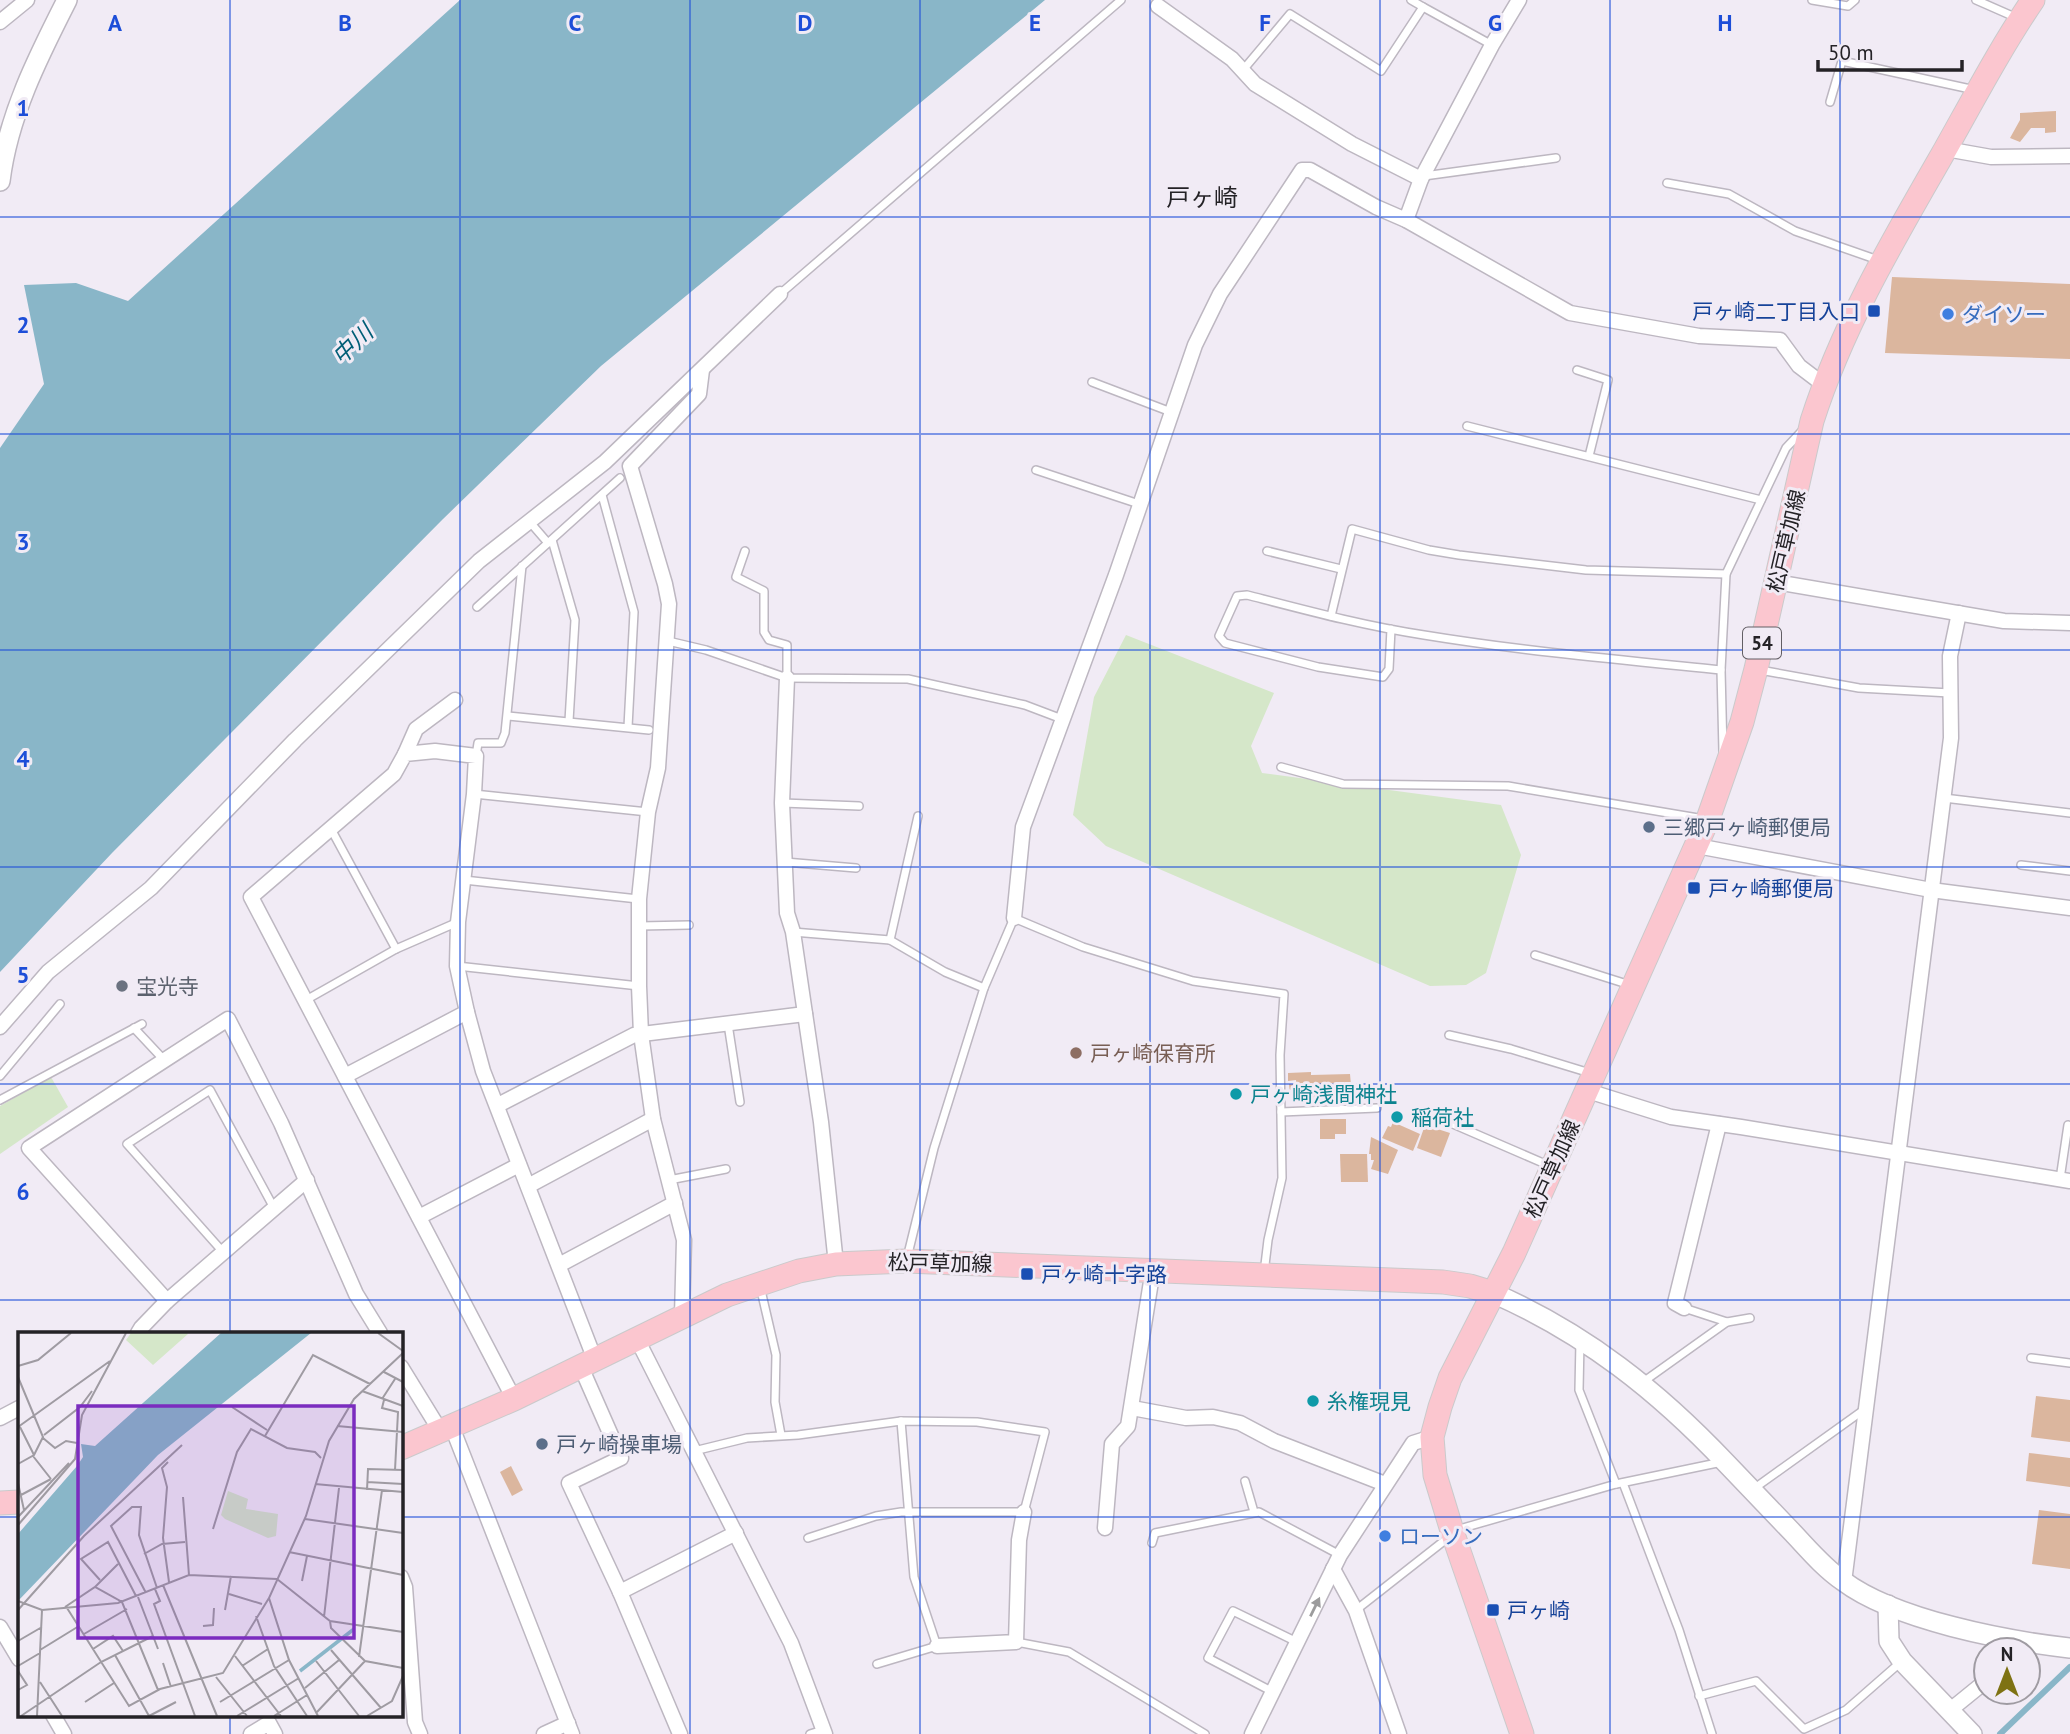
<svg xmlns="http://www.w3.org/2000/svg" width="2070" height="1734" viewBox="0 0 2070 1734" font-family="'PT Sans','Noto Sans JP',sans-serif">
<rect width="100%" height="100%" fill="#f1ebf5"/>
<!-- green -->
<g fill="#d5e7c9">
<path d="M1126 635 1274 693 1251 746 1262 773 1501 805 1521 855 1486 973 1466 985 1430 986 1106 846 1073 815 1094 697Z"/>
<path d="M51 1077 68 1107 0 1154V1106Z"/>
</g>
<!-- water -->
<path fill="#89b6c8" d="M460 0H1045L601 366 443 519 112 853 0 972V448L44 384 24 285 76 283 128 301Z"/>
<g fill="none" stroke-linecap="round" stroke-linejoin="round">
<!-- stream -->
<path stroke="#89b6c8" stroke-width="6" d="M2000 1734 2070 1667"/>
</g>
<!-- building -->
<g fill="#dbb69e">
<path d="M2056 111V132L2045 133V128H2031L2020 142 2010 138 2020 120V113Z"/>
<path d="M1892 277 2070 284V359L1885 353Z"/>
<path d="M1311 1072V1075L1350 1074 1351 1085H1346V1091H1341V1100H1332V1103H1291L1294 1093H1290L1289 1084H1296V1080L1288 1081V1073Z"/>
<path d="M1320 1119H1346V1134H1335V1139H1320Z"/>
<path d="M1393 1122 1420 1134 1413 1151 1382 1138 1388 1126 1391 1127Z"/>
<path d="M1425 1125 1450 1133 1441 1157 1417 1148Z"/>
<path d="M1371 1137 1398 1150 1388 1174 1371 1169 1374 1160H1371V1154H1369Z"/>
<path d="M1340 1154H1367L1368 1182H1341Z"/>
<path d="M2036 1396 2070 1400V1442L2031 1437Z"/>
<path d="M2029 1453 2070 1458V1487L2026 1481Z"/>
<path d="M511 1466 523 1490 512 1496 500 1472Z"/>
<path d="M2039 1510 2070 1514V1569L2032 1564Z"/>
</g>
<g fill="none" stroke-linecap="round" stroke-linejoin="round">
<!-- service casing -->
<g stroke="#bdb7c1" stroke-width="10">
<g id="service">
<path d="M1411 0 1423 7"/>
<path d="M1812 0 1848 6 1855 0"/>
<path d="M1976 0 2017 18"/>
<path d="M1243 70 1290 14 1381 71 1423 7 1492 45"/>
<path d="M1830 102 1842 61 1975 90"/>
<path d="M1424 176 1556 158"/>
<path d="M1667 183 1729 194 1795 231 1878 260"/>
<path d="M780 294 1121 0"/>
<path d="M1577 370 1608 380 1589 456"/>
<path d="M1092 382 1171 412"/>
<path d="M1467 426 1761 500"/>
<path d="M1036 470 1139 504"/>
<path d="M602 495 634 612 628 727"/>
<path d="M529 521 548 543"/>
<path d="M552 540 575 620 569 721"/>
<path d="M745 551 736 577 764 591V632L769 640 787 645V678"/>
<path d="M1267 551 1341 569"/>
<path d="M477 607 620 478"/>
<path d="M1331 616 1352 529 1429 550 1459 555 1586 570 1726 574"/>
<path d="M1391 629 1389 669 1383 677 1318 667 1225 643 1219 636 1237 596 1247 595C1305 610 1364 626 1424 635 1522 651 1622 660 1721 670"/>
<path d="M668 641 706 650 787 678 908 679 1025 705 1062 719"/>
<path d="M1760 670 1859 688 1950 693"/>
<path d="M508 716 649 730"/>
<path d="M1723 752 1721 670 1726 574 1786 448 1802 431"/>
<path d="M476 756 478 743H501L505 733 522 566"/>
<path d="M1281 767 1343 784 1508 786 1704 819"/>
<path d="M474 794 648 812"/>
<path d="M1944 798 2070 813"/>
<path d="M783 803 859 806"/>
<path d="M331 829 396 949"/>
<path d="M785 862 856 868"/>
<path d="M2021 865 2070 871"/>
<path d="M464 880 638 899"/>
<path d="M640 926 689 925"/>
<path d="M793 932 890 940 945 972 984 988"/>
<path d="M890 940 918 816"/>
<path d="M1535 955 1630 985"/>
<path d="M457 966 639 986"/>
<path d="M306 1000 396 949 458 922"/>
<path d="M728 1024 740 1102"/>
<path d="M134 1028 164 1060"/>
<path d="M1449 1035 1511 1049 1590 1073"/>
<path d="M0 1076 60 1004"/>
<path d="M0 1100 142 1024"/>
<path d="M1281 1112 1377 1108"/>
<path d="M1432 1115 1550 1166"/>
<path d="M2060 1179 2068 1125"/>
<path d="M669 1180 726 1169"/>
<path d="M223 1252 127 1144 210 1090 274 1208"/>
<path d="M907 1258 934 1148 984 988 1014 918 1083 947 1193 981 1284 994 1280 1055 1282 1178 1268 1240 1264 1273"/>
<path d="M760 1286 776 1355 775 1402 781 1435"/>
<path d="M1684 1308 1727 1322"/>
<path d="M1580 1341 1579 1390 1616 1484"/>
<path d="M2031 1358 2070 1363"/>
<path d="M1643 1382 1727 1322 1750 1318"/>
<path d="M694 1451 747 1438 798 1435 901 1421 977 1422 1045 1432 1024 1512H901L876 1516 808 1538"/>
<path d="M1245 1481 1254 1512"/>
<path d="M1623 1483 1679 1630 1712 1734"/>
<path d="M1752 1490 1865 1409"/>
<path d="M1456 1530 1616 1484 1722 1462"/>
<path d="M1152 1543 1155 1533 1259 1512 1340 1555"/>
<path d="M1356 1610 1449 1537"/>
<path d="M1016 1642 1069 1652 1205 1734"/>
<path d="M877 1664 937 1646 914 1577 901 1421"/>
<path d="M1273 1692 1208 1658 1233 1611 1297 1642"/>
<path d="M1699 1696 1756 1681 1804 1729 1846 1710 1902 1661"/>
<path d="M810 1734 823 1730"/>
</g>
</g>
<!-- minor casing -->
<g stroke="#bdb7c1" stroke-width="17">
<g id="minor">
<path d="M1158 6 1232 59 1255 84 1352 144 1421 179"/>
<path d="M0 22 27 0"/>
<path d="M1946 149 1991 157 2070 156"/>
<path d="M1406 220 1421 179 1492 45 1519 0"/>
<path d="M1776 582 2004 621 2070 623"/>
<path d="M787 678 782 803 787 913 793 932 821 1122 836 1264"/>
<path d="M405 754 416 729 455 700"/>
<path d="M1697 846 1931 890 2070 908"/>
<path d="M1014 918 1023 827 1116 575 1195 345 1220 294 1302 170H1310L1376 207 1406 220 1570 313 1699 336 1780 340 1799 366 1824 385"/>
<path d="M0 1027 48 972 151 888 295 740 479 561 605 462 780 294"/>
<path d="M345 1076 467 1012"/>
<path d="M1588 1091 1671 1117 1741 1127 2070 1181"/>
<path d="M498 1105 634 1035 805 1014"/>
<path d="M528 1186 653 1119"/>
<path d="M419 1217 519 1165"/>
<path d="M559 1265 675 1203"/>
<path d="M167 1301 29 1148 228 1019 281 1123 356 1294 380 1333"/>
<path d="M1684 1308 1675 1303 1719 1124"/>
<path d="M682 1316 684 1240 653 1119 641 1034 639 986V899L648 812 658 768 669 604 665 584 630 466 699 394 702 370"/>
<path d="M138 1333 141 1328 167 1301 307 1180"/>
<path d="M637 1339 791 1643 825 1734"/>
<path d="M401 1367 441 1432"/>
<path d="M581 1367 621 1458 569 1483 620 1592 680 1734"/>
<path d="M514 1399 251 897 394 774 405 754 435 751 476 756 474 794 458 922 457 966 467 1012 483 1071 595 1360"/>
<path d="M1132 1408 1186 1418 1213 1417 1240 1423 1274 1441 1385 1484"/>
<path d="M0 1418 19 1408"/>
<path d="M452 1427 572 1734"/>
<path d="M1105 1528 1112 1444 1128 1426 1153 1269"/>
<path d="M1333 1569 1356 1611 1399 1734"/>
<path d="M401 1577 405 1587 415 1722 420 1734"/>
<path d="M1844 1582 1951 738 1950 656 1959 613"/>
<path d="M620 1592 736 1533"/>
<path d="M0 1627 19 1659"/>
<path d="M937 1646 1016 1642 1019 1540 1024 1512"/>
<path d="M1949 1711 1986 1681"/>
<path d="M53 1715 64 1734"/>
<path d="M251 1734 269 1723 275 1734"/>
<path d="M544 1734 568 1723"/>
<path d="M1252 1734 1340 1555 1413 1443 1432 1437"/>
</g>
</g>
<!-- tertiary casing -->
<g stroke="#bdb7c1" stroke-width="22">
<g id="tertiary">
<path d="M0 181C8 116 38 57 67 0"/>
<path d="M1493 1293C1586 1334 1658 1391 1727 1464 1749 1487 1771 1510 1793 1533 1809 1550 1824 1568 1843 1581 1895 1620 2006 1641 2070 1648"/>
<path d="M1888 1605 1889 1641 1902 1661 1972 1734"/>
</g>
</g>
<!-- primary casing -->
<g stroke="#cacacb" stroke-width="25">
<g id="primary">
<path d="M401 1448 514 1399 727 1295 799 1271 836 1264 906 1261 1443 1282 1470 1286 1493 1293"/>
<path d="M0 1503 19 1502"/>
<path d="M1522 1734 1453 1534 1435 1475 1432 1437 1440 1407 1450 1378 1514 1253 1708 819 1742 722 1756 669 1812 421C1842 327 1892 242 1941 157 1971 104 1999 50 2033 0"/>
</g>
</g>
<!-- service -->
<use href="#service" stroke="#fff" stroke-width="7"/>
<!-- minor -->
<use href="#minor" stroke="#fff" stroke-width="14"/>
<!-- tertiary -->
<use href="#tertiary" stroke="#fff" stroke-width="19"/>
<!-- primary -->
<use href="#primary" stroke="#fbc6cf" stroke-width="23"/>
</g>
<!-- one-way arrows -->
<defs><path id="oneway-solid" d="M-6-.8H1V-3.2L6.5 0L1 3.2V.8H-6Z" transform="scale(1.75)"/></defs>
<use fill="#9c9c9d" href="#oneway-solid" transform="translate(1315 1607) rotate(-64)"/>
<!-- grid -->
<path fill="none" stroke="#1d4ed8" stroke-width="2" stroke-opacity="0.55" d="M230 0V1333M460 0V1734M690 0V1734M920 0V1734M1150 0V1734M1380 0V1734M1610 0V1734M1840 0V1734M0 217H2070M0 434H2070M0 650H2070M0 867H2070M0 1084H2070M0 1300H2070M0 1517H19M401 1517H2070M230 1715V1734"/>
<!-- markers -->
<g fill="#1a4fb4" stroke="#f1ebf5" stroke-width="2.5">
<rect x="1867" y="304" width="14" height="14" rx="3.5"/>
<rect x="1687" y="881" width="14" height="14" rx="3.5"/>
<rect x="1020" y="1267" width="14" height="14" rx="3.5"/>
<rect x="1486" y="1603" width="14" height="14" rx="3.5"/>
</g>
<g fill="#3f7fe0" stroke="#f1ebf5" stroke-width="2.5">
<circle cx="1948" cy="314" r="7"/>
<circle cx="1385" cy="1536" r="7"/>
</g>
<g fill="#5c6f8a" stroke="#f1ebf5" stroke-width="2.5">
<circle cx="1649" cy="827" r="7"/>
<circle cx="542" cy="1444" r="7"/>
</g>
<circle fill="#6b7280" stroke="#f1ebf5" stroke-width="2.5" cx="122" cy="986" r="7"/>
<circle fill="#8d6e63" stroke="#f1ebf5" stroke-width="2.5" cx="1076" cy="1053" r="7"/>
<g fill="#0f9aa8" stroke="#f1ebf5" stroke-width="2.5">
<circle cx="1236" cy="1094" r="7"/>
<circle cx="1397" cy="1117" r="7"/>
<circle cx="1313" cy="1401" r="7"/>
</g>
<g text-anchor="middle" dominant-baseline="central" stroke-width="6" stroke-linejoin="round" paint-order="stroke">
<!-- shield labels -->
<rect fill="#f1ebf5" stroke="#625e64" stroke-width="2" x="1743" y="627.5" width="38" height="31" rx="5"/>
<g font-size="19" font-weight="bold" fill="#242226">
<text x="1762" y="643">54</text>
</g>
<!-- transit labels -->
<g font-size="21" fill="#164399" stroke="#f1ebf5" text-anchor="start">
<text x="1860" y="311" text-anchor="end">戸ヶ崎二丁目入口</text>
<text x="1708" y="888">戸ヶ崎郵便局</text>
<text x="1041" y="1274">戸ヶ崎十字路</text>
<text x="1507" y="1610">戸ヶ崎</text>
</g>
<!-- shop labels -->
<g font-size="21" fill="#366cbe" stroke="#f1ebf5" text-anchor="start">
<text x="1962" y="314">ダイソー</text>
<text x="1399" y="1536">ローソン</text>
</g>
<!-- street labels -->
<g font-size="21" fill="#242226" stroke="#f1ebf5">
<text transform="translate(1786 541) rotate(-77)">松戸草加線</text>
<text transform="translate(1552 1169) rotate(-66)">松戸草加線</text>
<text transform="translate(940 1263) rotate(1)">松戸草加線</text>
</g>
<!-- service labels -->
<g font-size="21" fill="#4e5e75" stroke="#f1ebf5" text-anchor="start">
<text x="1663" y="827">三郷戸ヶ崎郵便局</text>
<text x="556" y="1444">戸ヶ崎操車場</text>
</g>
<!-- worship labels -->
<g font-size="21" fill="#5b616d" stroke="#f1ebf5" text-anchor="start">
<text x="136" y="986">宝光寺</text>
</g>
<!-- education labels -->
<g font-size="21" fill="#785e54" stroke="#f1ebf5" text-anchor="start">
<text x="1090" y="1053">戸ヶ崎保育所</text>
</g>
<!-- culture labels -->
<g font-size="21" fill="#0d838f" stroke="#f1ebf5" text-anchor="start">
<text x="1250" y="1094">戸ヶ崎浅間神社</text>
<text x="1411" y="1117">稲荷社</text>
<text x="1327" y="1401">糸権現見</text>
</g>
<!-- water labels -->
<g font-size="23" font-style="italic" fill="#015e77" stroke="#f1ebf5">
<text transform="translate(352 344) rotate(-44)">中川</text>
</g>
<!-- quarter labels -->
<g font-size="24" fill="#242226" stroke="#f1ebf5">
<text x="1202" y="197">戸ヶ崎</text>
</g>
</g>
<!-- overview -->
<g transform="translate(18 1332)">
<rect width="385" height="385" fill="#f1ebf5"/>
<path d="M113 1H169L170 2 135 33 108 8ZM210 159 230 167 228 177 260 182 258 204 250 206 207 187 203 183Z" fill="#d5e7c9"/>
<path d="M203 1H293L140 123 0 269V202L59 134 65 125 63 112 77 114Z" fill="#89b6c8"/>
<path fill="none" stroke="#89b6c8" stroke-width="3.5" d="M282 339 336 297"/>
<path fill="none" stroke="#9f9ba2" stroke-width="2" d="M360 1 385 19M0 34 20 28 53 1M366 40 385 50M0 45 25 105 16 123 0 132M344 59 385 74M364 67 377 47M366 68 364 76 380 80 377 138M214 75 249 98M319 94 385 100M0 95 92 29M2 95 16 123M26 103 62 75 74 59M247 104 295 23 352 52M25 106 37 116 48 109 59 111M15 124 33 147M150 130 144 136 149 155 145 206 151 250M349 150 385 152M0 151 6 178M297 152 385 160M349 158 350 137 385 138M3 163 33 147M165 165 171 243M0 185 51 131M287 187 385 201M0 193 57 127 64 83 108 1M195 197 219 120 233 97 269 116 297 120 303 126M271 220 385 243M126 222 144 212 167 210M259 247 312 289 385 300M82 248 63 227 90 210 118 264M284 249 289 224M145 253 199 384M77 255 100 232M137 257 142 269 136 272 177 384M128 261 93 194 114 175H123L121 203 139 256M211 262 244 272M120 265 140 317M0 269 24 278 100 271 171 243 259 247M47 275 77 255 104 270 140 358M49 276 111 374 142 357 205 341 251 266M0 278 66 204 164 113M207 278 213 244M238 284 256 334 289 384M306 285 321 156M312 289 313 296 347 329 385 336M185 294 195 293 196 276M66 302 109 277M0 309 24 295M75 317 95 304 105 319M22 318 61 294M313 318 363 376M97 323 131 384M217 324 263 384M341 325 364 158M298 329 341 384M145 331 153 355M0 334 22 321M224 334 250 317M0 339 9 353 0 358M198 345 229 384M22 350 44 384M287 356 321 328M67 370 96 351M202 370 271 328M299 380 347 329M3 384 83 330 135 304M19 384 24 278M131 384 158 370M219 384 281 346M256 384 289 363M300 384 271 328 251 266 288 184 311 109 336 67 385 21M349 384 374 369 385 344"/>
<path fill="#7b2cbf" fill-opacity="0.15" stroke="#7b2cbf" stroke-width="3.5" d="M60 74H336V306H60Z"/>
<rect width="385" height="385" fill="none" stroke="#242226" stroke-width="3.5"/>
</g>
<g font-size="23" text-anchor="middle" font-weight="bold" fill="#1d4ed8" stroke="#f1ebf5" stroke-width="6" stroke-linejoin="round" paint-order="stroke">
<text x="115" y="31">A</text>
<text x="345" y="31">B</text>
<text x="575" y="31">C</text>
<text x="805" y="31">D</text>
<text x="1035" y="31">E</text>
<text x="1265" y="31">F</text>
<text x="1495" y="31">G</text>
<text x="1725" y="31">H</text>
<text x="23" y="116">1</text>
<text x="23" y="333">2</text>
<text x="23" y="550">3</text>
<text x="23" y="767">4</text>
<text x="23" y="983">5</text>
<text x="23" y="1200">6</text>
</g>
<!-- north arrow -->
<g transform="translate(2007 1671)"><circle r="33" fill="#f1ebf5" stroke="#9f9ba2" stroke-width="2"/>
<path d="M0-5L12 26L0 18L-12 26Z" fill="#7e7213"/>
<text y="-10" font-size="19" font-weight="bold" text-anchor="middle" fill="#242226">N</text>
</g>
<!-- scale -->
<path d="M1818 60v10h144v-10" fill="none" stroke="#242226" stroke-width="3.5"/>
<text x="1828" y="60" font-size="21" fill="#242226" stroke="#f1ebf5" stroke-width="5" paint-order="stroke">50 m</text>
</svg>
